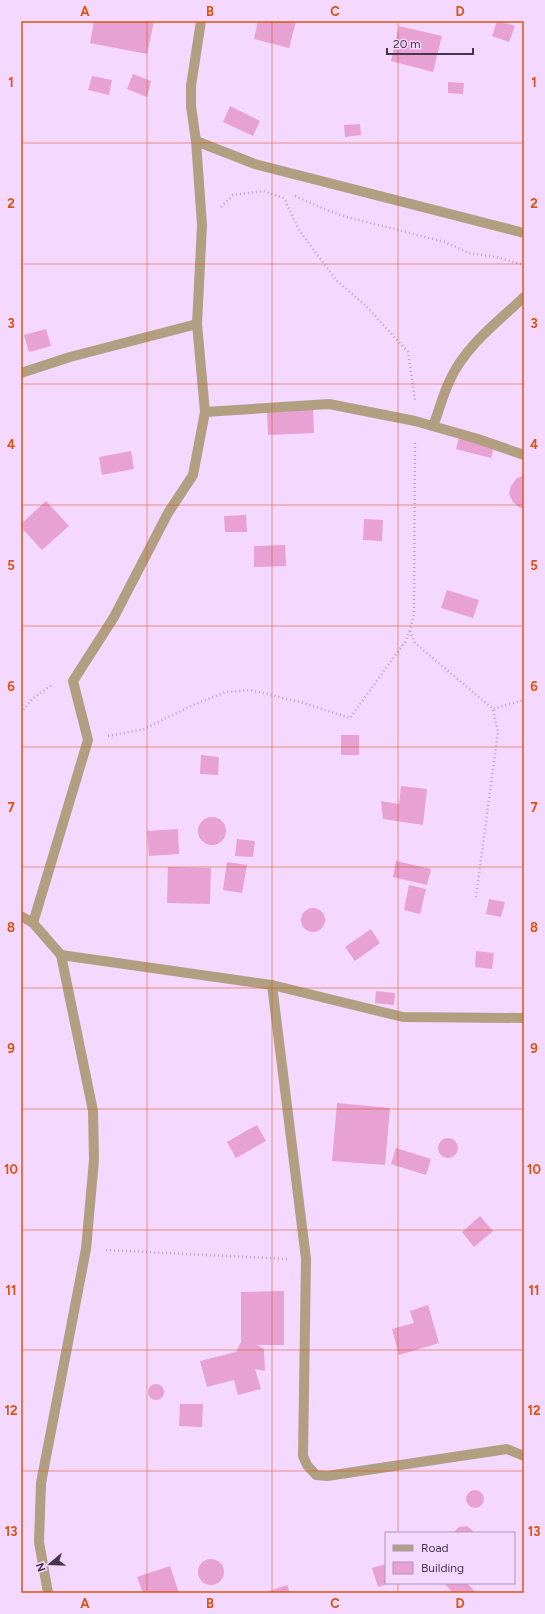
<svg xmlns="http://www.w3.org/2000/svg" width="545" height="1614" viewBox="0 0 545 1614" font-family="Figtree,sans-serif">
<rect width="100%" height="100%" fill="#f5d8ff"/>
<!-- building -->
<g fill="#e7a1d2">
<path d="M94 21H154L147 54 90 43Z"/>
<path d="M258 21 274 23 275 21H296L289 48 254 39Z"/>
<path d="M497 21 515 26 509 42 492 36Z"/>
<path d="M399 26 442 36 433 72 391 61Z"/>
<path d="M133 74 151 81 147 97 127 89Z"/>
<path d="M92 76 112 80 109 95 88 90Z"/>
<path d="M448 82 464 83 463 94 448 93Z"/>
<path d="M230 106 260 121 253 136 223 122Z"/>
<path d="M360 124 361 135 345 137 344 125Z"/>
<path d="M46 329 51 346 29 352 24 335Z"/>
<path d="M313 408 314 433 268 435 267 410Z"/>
<path d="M459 437 494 446 491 458 456 449Z"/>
<path d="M131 451 134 469 102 475 99 457Z"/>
<path d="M524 475V508H520L513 502 509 494 511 486 516 479Z"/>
<path d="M46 501 69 526 42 550 21 527V524Z"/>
<path d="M246 515 247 532H225L224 516Z"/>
<path d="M364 519 383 520 382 541 363 540Z"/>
<path d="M285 545 286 566 254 567V546Z"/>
<path d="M447 590 479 600 473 618 441 608Z"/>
<rect x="341" y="735" width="18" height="20"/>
<path d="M201 755 219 757 218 775 200 774Z"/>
<path d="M401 786 427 789 423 825 383 819 381 801 399 804Z"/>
<circle cx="212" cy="831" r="14"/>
<path d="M178 829 179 854 149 856 147 831Z"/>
<path d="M237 839 255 841 253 857 235 856Z"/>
<path d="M396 861 431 869 427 885 393 877Z"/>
<path d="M227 862 247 865 242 893 223 890Z"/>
<path d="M168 867 211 868 210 904 167 903Z"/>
<path d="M409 885 426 889 420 914 404 910Z"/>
<path d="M489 899 505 902 501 917 486 914Z"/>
<circle cx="313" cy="920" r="12"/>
<path d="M371 929 380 943 355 961 345 947Z"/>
<path d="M476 951 494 953 492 969 475 967Z"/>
<path d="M376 991 395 993 394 1005 375 1003Z"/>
<path d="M337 1103 390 1108 385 1165 332 1161Z"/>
<path d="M257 1125 266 1141 236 1158 227 1142Z"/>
<circle cx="448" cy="1148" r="10"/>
<path d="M396 1148 431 1159 426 1175 391 1164Z"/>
<path d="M480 1216 493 1231 474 1247 462 1232Z"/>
<path d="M284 1291V1345H257L264 1349 265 1371 255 1369 261 1389 238 1395 234 1380 207 1387 200 1361 236 1352 241 1342V1292Z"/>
<path d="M428 1305 439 1343 399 1355 392 1329 414 1323 410 1311Z"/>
<circle cx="156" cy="1392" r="8"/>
<path d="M180 1404H203L202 1427 179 1426Z"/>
<circle cx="475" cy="1499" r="9"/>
<path d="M467 1526 475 1533H453L459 1527Z"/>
<circle cx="211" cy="1572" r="13"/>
<path d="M386 1564V1583H390L378 1587 372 1568Z"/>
<path d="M170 1566 179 1593H143L137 1577Z"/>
<path d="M444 1583H467L476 1593H453Z"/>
<path d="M287 1585 290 1593H263Z"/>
</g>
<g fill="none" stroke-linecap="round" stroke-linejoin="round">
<!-- path -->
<g stroke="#baa1c3" stroke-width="2.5" stroke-dasharray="1 3" stroke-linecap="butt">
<path d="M295 196 324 209 347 217 445 242 469 253 496 257 524 265"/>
<path d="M221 207 233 195 263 191 284 198 299 230 336 280 366 306 408 352 415 400"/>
<path d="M410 631 415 643 493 709 524 700"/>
<path d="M21 713 32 699 53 684"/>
<path d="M108 736 144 729 193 705 226 692 250 690 300 702 350 718 405 642 410 630 414 614 415 441"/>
<path d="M476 897 498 732 493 709"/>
<path d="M106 1250 287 1259"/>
</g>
<!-- minor -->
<g stroke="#b29e81" stroke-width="10">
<path d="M196 141 255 164 524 233"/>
<path d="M21 373 70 357 197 324"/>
<path d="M205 412 329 404 415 421 478 439 524 455"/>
<path d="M433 426C439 411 443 394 450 380 465 346 498 322 524 297"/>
<path d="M21 916 33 923 61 955 272 985 403 1017 524 1018"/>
<path d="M33 923 88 740 73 681 114 617 168 513 193 475 205 412 197 324 202 225 196 141 191 106V86L201 21"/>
<path d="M272 985 306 1259 303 1456 307 1465 316 1475 327 1476 507 1449 524 1456"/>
<path d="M48 1593 39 1542 41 1483 86 1249 94 1160 93 1111 61 955"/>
</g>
</g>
<!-- grid -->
<path fill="none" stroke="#d85512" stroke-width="1" stroke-opacity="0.55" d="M147 21V1593M272 21V1593M398 21V1533M21 143H524M21 264H524M21 384H524M21 505H524M21 626H524M21 747H524M21 867H524M21 988H524M21 1109H524M21 1230H524M21 1350H524M21 1471H524M398 1583V1593"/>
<!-- border -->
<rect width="545" height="1614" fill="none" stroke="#f5d8ff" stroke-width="44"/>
<!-- legend -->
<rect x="385" y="1532" width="130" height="52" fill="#f5d8ff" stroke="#af96b8"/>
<rect x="393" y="1545" width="20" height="6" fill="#b29e81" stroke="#af96b8"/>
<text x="421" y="1552" font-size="12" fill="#47344d">Road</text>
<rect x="393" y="1562" width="20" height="12" fill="#e7a1d2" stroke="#af96b8"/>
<text x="421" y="1572" font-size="12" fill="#47344d">Building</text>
<!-- north arrow -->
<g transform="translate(50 1564) rotate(251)" stroke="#f5d8ff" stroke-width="3" paint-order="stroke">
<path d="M0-3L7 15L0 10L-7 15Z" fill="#47344d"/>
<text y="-6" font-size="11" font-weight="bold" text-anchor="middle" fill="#47344d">N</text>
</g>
<!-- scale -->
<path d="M387 48v6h86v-6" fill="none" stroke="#47344d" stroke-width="2"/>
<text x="393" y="48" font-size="12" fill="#47344d" stroke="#f5d8ff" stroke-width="3" paint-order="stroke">20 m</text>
<rect x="22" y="22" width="501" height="1570" fill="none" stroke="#d85512" stroke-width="1.5"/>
<g font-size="13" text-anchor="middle" font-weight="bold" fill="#d85512">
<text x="85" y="16">A</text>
<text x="210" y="16">B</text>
<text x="335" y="16">C</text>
<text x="460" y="16">D</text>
<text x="11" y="87">1</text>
<text x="534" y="87">1</text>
<text x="11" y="208">2</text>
<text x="534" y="208">2</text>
<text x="11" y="328">3</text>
<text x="534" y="328">3</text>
<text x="11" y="449">4</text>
<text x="534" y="449">4</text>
<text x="11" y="570">5</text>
<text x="534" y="570">5</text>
<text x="11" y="691">6</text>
<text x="534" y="691">6</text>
<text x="11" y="812">7</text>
<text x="534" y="812">7</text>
<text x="11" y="932">8</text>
<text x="534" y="932">8</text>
<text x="11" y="1053">9</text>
<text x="534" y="1053">9</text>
<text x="11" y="1174">10</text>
<text x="534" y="1174">10</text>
<text x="11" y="1295">11</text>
<text x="534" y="1295">11</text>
<text x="11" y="1415">12</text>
<text x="534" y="1415">12</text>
<text x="11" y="1536">13</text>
<text x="534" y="1536">13</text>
<text x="85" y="1608">A</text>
<text x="210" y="1608">B</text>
<text x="335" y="1608">C</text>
<text x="460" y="1608">D</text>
</g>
</svg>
